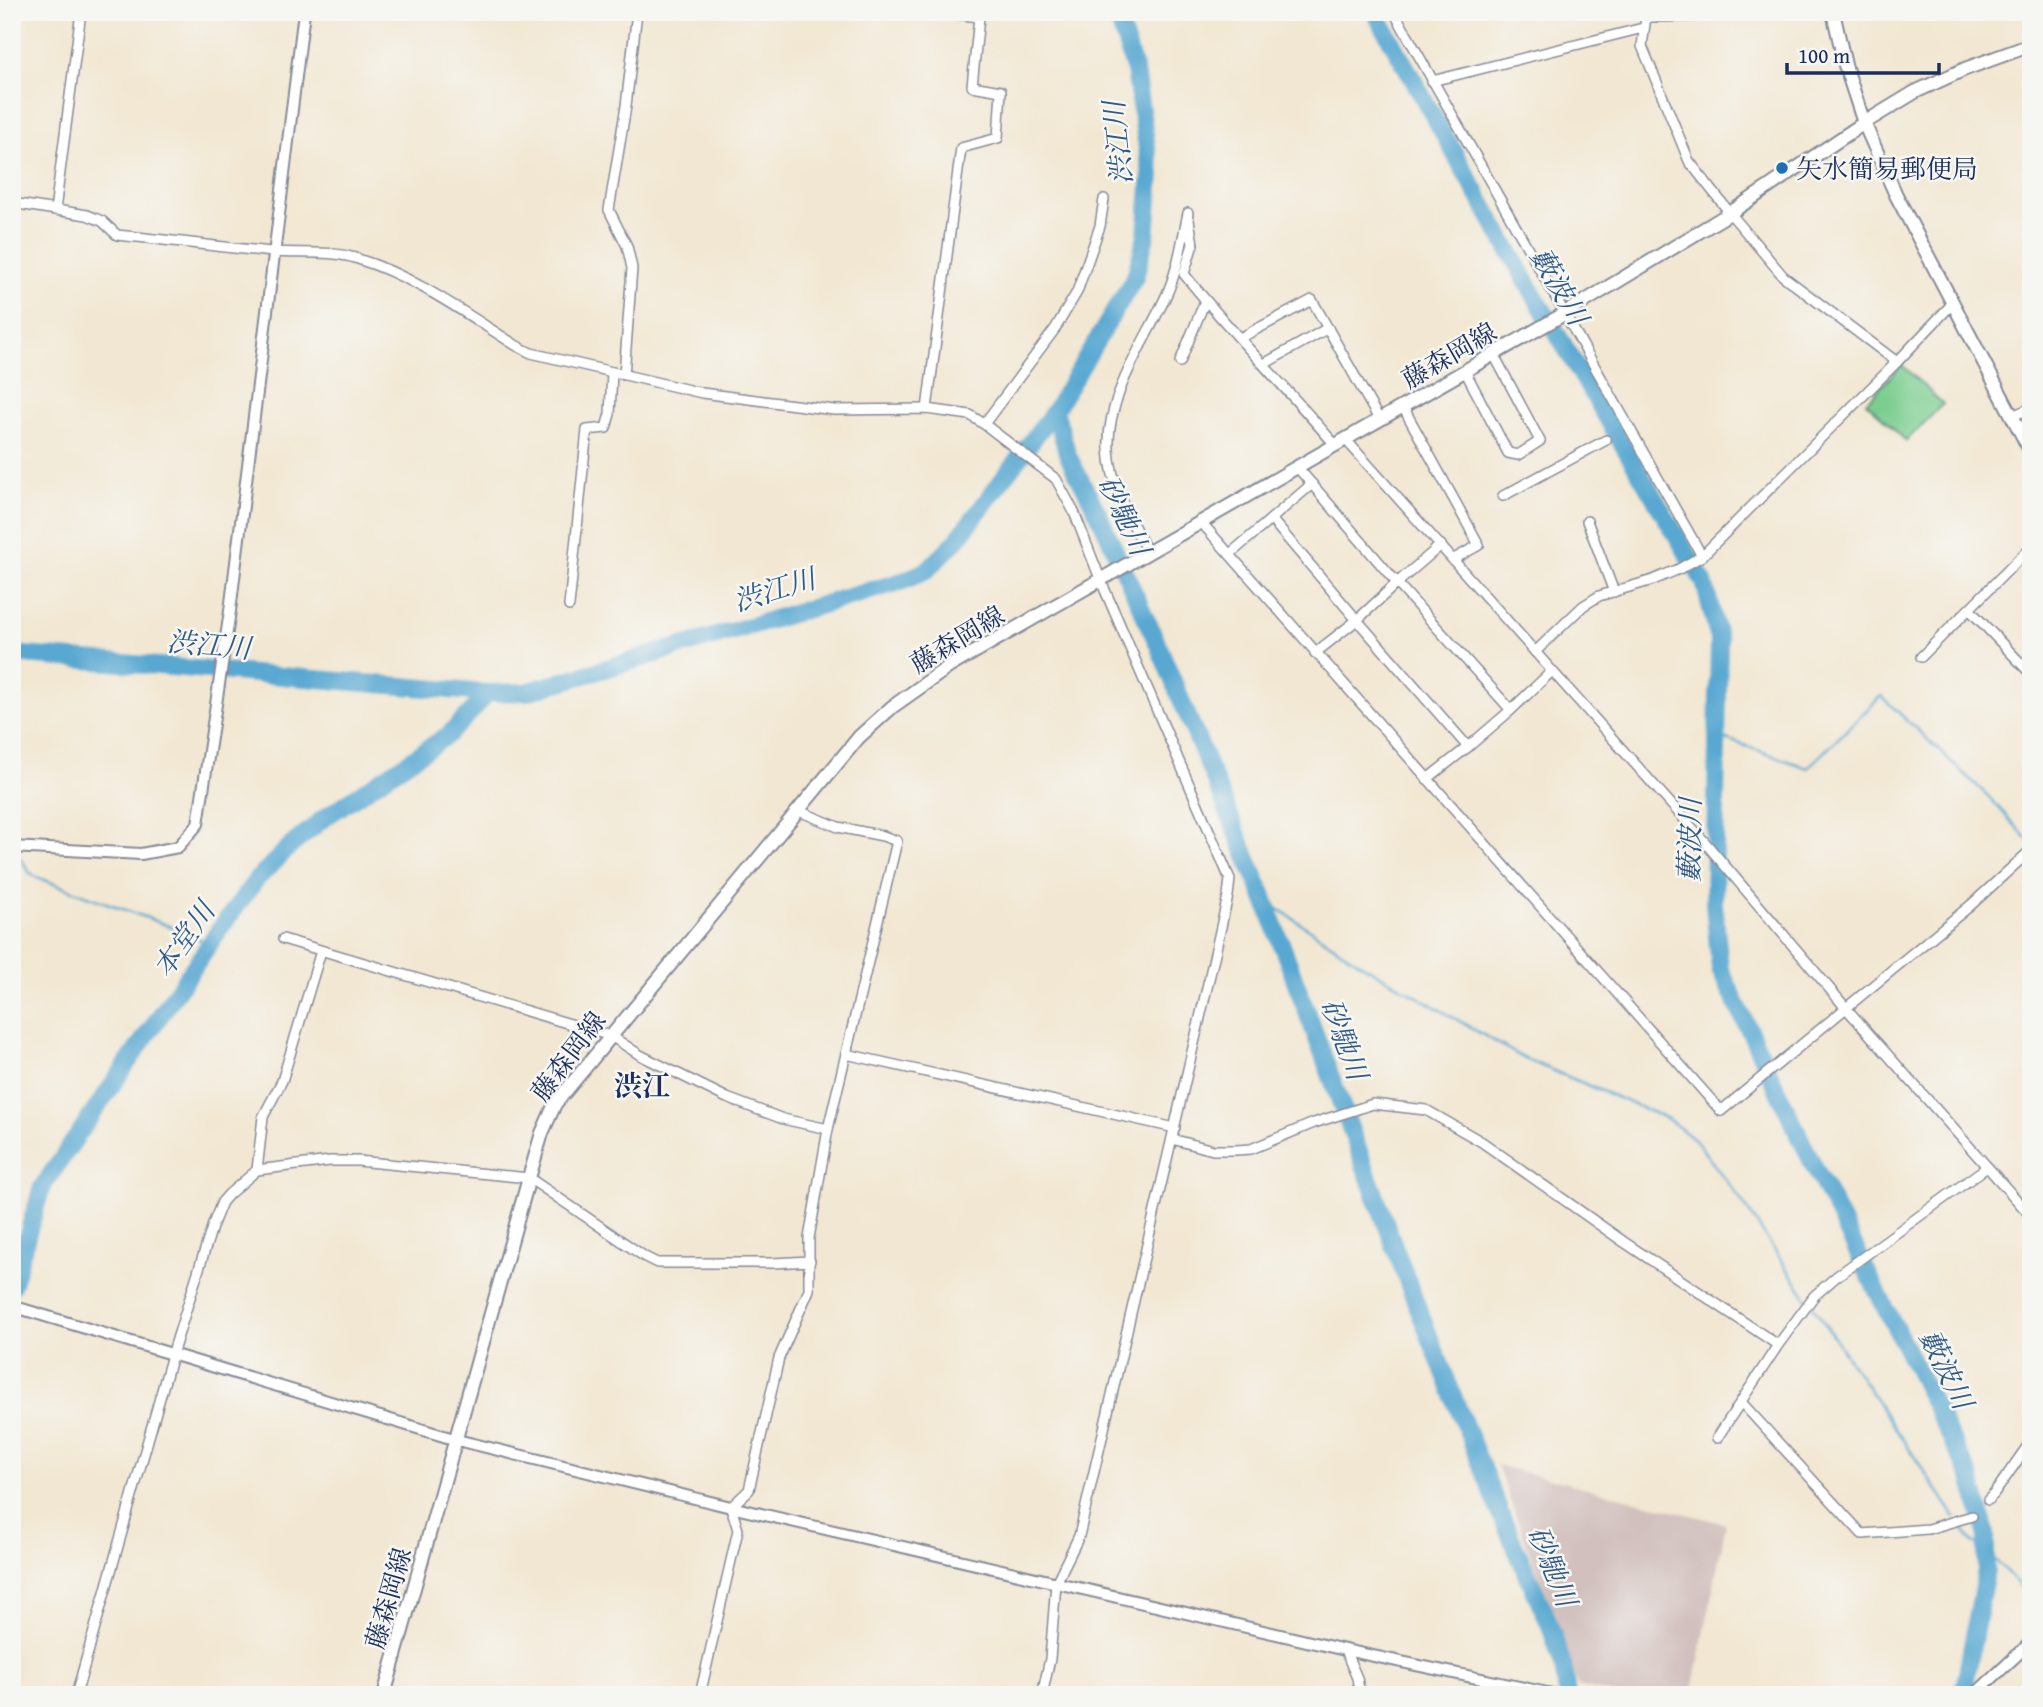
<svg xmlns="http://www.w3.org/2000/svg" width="2043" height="1707" viewBox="0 0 2043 1707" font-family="'Gentium Book Plus','Noto Serif JP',serif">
<rect width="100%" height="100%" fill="#f6f6f2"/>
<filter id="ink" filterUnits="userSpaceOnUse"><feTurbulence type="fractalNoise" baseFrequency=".0143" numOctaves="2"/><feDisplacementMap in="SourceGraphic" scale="14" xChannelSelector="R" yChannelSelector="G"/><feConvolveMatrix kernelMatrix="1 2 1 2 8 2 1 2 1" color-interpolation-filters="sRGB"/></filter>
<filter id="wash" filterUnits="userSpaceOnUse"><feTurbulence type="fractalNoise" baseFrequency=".00686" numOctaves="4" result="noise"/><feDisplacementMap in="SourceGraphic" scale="28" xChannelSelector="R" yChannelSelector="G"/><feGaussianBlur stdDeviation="1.57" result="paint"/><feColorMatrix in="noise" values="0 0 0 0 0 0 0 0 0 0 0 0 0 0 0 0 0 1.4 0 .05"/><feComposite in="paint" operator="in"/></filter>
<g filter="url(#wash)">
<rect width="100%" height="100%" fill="#f2e7d2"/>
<!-- industrial -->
<path fill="#d1c0bd" d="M1497 1465 1726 1524 1692 1695H1618L1578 1686Z"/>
<!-- green -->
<path fill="#7bce90" stroke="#4b7e77" stroke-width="2" d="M1902 365 1943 404 1906 441 1866 402Z"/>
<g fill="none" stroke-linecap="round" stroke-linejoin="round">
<!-- stream -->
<g stroke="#58a8d2" stroke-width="2.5">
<path d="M1718 736 1808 768 1881 696 1987 795 2031 843"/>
<path d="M12 858 22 860 29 872 36 877 180 930 210 944"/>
<path d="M1265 900 1363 965 1523 1058 1668 1119 1695 1140 1739 1197 1808 1300"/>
<path d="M1812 1305 1955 1517"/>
<path d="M1959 1523 1973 1543 1986 1550 2031 1598"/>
</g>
<!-- river -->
<g stroke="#58a8d2" stroke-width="18">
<path d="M1375 12 1533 293 1704 582 1719 640 1714 904 1720 969 1805 1148 1971 1478 1986 1532V1570L1963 1695"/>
<path d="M1055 410 1068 456 1098 513 1158 645 1265 900 1410 1288 1503 1520 1549 1623 1563 1665 1567 1695"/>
<path d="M12 654 487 693 526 692 903 581 926 571 957 540 1055 410 1135 277 1146 236 1151 174 1135 71 1116 12"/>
<path d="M12 1286 42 1187 222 926 256 880 287 849 324 818 448 735 474 709 487 693"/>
</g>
</g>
</g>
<g filter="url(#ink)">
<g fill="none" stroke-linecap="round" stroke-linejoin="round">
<!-- minor casing -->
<g stroke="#868b98" stroke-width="12">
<g id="minor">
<path d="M1394 12 1702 556"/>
<path d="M1644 12 1646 17 1642 46 1689 161 1730 213 1783 276 1897 362"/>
<path d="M1646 17 1704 16 1720 12"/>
<path d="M1432 81 1643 28"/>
<path d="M12 203 87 215 102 221 117 235C169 240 220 247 272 252 300 254 331 250 358 259 416 277 466 314 517 346L531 353 702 393 834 410 927 409 970 415 984 424 1056 479 1074 512 1101 581 1230 879 1228 896 1213 962 1079 1536 1056 1583 1050 1659 1042 1695"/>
<path d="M55 210 81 12"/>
<path d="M1189 220 1193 244 1184 274C1232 334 1287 388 1336 446"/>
<path d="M1240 338 1312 300 1380 421"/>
<path d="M1180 362 1205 301"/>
<path d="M1264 364 1328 328"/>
<path d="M1465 371 1508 453 1518 455 1540 441 1494 355"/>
<path d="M624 375 632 268 627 246 609 210 626 106 637 12"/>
<path d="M1403 407 1479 545 1454 559"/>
<path d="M927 409 961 148 998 138 1001 91 972 86 979 17 942 12"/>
<path d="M2012 416 2031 408"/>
<path d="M984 424 1055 329 1077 292 1100 226 1104 199"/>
<path d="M1346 440 1703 840 1846 1008 2031 1216"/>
<path d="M1298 468 1397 583 1441 545"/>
<path d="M1503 496 1606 440"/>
<path d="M1271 519 1357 620 1397 583 1511 710 1552 671"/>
<path d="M1587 521 1614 592"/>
<path d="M1201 522 1721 1111 1971 905 2031 850"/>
<path d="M1148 553C1131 521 1111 487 1109 449 1106 396 1145 342 1166 296 1178 270 1182 241 1188 213"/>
<path d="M1230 554 1312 484"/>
<path d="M569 606 587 430 606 428 610 414 612 372"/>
<path d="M1969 609 2031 674"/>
<path d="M1535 652 1583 606 1599 596 1653 580 1679 569 1702 556 1897 362 1953 303"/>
<path d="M1315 653 1357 620 1468 747 1511 710"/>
<path d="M1921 657 2031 547"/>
<path d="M1427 779 1468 747"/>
<path d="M283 939 611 1036 640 1055 727 1098 783 1119 828 1129"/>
<path d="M846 1054 1175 1128"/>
<path d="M1172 1139 1213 1150H1236L1251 1149 1314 1123 1373 1104 1426 1110 1482 1142 1624 1242 1778 1345"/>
<path d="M257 1170 263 1117 282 1081 321 951"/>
<path d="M1741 1402 1862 1534 1928 1529 1972 1516"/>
<path d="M1717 1438 1778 1345 1814 1296 1837 1276 1987 1167"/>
<path d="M1988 1500 1994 1494 2031 1441"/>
<path d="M1345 1650 1357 1678 1360 1695"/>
<path d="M76 1695 172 1355 213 1224 222 1202 229 1194 257 1170 330 1161H358L529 1178 645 1257 657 1263H773L810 1261"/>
<path d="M700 1695 738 1530 731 1507 749 1490 779 1358 809 1290V1238L828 1129 897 841 883 836 838 827 799 811"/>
</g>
</g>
<!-- tertiary casing -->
<g stroke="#868b98" stroke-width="14">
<g id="tertiary">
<path d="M12 847 141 854 178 847 198 824 230 611 304 12"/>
<path d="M12 1306 457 1440 731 1507 1345 1650 1557 1695"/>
<path d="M1974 1695 2031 1642"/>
</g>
</g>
<!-- secondary casing -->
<g stroke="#868b98" stroke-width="16">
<g id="secondary">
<path d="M1833 12 1845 65 1864 123 1896 195 2031 452"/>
<path d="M384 1695 529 1178 542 1133 555 1104 859 737 892 707 950 666 1564 314 1730 213 1864 123 1915 92 1965 69 2031 45"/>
</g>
</g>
<!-- minor -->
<use href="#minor" stroke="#fff" stroke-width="9"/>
<!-- tertiary -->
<use href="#tertiary" stroke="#fff" stroke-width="10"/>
<!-- secondary -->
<use href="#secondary" stroke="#fff" stroke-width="12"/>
</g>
</g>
<!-- markers -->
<circle fill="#1f6fb2" stroke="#f6f6f2" stroke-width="2.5" cx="1782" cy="168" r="7"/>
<g text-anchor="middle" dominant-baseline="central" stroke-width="5" stroke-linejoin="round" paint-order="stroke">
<!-- poi labels -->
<g font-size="26" fill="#1b2f5e" stroke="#f6f6f2" text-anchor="start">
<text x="1796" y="168">矢水簡易郵便局</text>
</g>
<!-- street labels -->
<g font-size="26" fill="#1b2f5e" stroke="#f6f6f2">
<text transform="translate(1449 355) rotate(-30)">藤森岡線</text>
<text transform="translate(957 639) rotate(-31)">藤森岡線</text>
<text transform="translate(568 1056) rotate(-53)">藤森岡線</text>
<text transform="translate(388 1598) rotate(-74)">藤森岡線</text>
</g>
<!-- water labels -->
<g font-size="28" font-style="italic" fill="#305987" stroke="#f6f6f2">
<text transform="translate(1117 143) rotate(-96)">渋江川</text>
<text transform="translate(1560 286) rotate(60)">藪波川</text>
<text transform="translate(1125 515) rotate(65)">砂馳川</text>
<text transform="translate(774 589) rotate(-17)">渋江川</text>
<text transform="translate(209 644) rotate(5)">渋江川</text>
<text transform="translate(1689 840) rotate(-89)">藪波川</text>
<text transform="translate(183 939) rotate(-55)">本堂川</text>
<text transform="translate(1345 1039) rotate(70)">砂馳川</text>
<text transform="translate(1947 1369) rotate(64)">藪波川</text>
<text transform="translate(1553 1566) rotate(68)">砂馳川</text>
</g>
<!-- neighbourhood labels -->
<g font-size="28" font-weight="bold" fill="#1b2f5e" stroke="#f6f6f2">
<text x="642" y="1085">渋江</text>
</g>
</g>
<!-- margin -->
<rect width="2043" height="1707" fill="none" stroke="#f6f6f2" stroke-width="42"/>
<!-- scale -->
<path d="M1787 63v10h152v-10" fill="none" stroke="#1b2f5e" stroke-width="3.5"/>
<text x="1798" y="63" font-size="21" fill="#1b2f5e" stroke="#f6f6f2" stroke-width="5" paint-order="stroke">100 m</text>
</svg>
